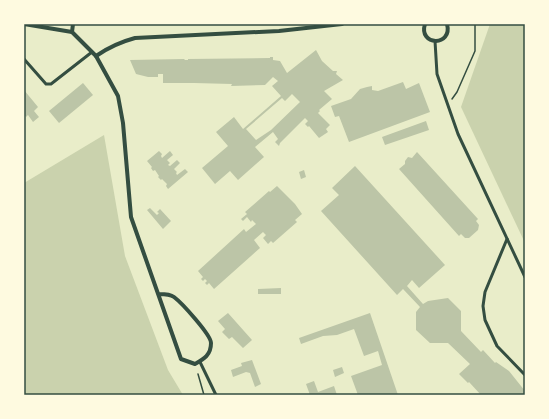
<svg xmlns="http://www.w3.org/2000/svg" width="549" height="419" viewBox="0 0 549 419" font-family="'PT Sans',sans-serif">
<rect width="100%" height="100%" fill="#e9edc9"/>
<!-- green -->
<g fill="#cad2ad">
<path d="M490 24H525V243L461 107Z"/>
<path d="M104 135 125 256 168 370 183 395H24V183Z"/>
</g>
<!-- building -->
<g fill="#bcc5a7" fill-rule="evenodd">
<path d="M316 50 322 61 333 71H337L336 74 343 80 324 91 332 99 319 110 320 111 318 113 330 125 326 129 328 132 319 138 309 126 308 127 305 124 308 121 305 118 280 143 279 146 275 142 278 139 273 132 255 147 264 157 238 180 230 171 215 184 202 168 228 146 216 132 234 117 243 129 281 96 272 86 278 81 273 77 265 85 231 86 232 84 194 83H163V74H158V77H148L136 74 130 60 184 59 185 60H188V59L270 58V57H273V60L280 61 287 73ZM292 94 300 102 271 130 256 140 246 129 282 98 285 101Z"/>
<path d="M403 82 406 89 419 83 430 112 349 142 339 116 335 117 331 106 351 99 360 89 367 87 372 86V90L378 91Z"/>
<path d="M83 83 93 95 59 123 49 111Z"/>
<path d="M24 90 38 107 34 111 39 117 33 122 28 115 26 117 24 114Z"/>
<path d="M426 121 429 130 385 145 382 137Z"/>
<path d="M159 151 162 154 161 156 162 158 170 151 173 155 167 160 170 163 168 165 170 166 177 160 180 163 174 169 177 172 176 173 177 175 185 169 188 172 168 189 166 186 167 184 162 179 161 180 158 177 159 176 155 170 153 171 151 168 152 167 147 161Z"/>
<path d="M417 152 478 219 476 221 479 225 478 230 469 238H465L461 234 459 236 399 169 405 164V161L408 157 412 158Z"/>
<path d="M355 166 445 265 419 288 412 280 407 286 423 304 428 301 448 298 461 311V331L481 352 483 350 495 363 496 362 509 371 525 391V395H481L469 382 468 383 459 374 470 364 448 343H430L416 330V312L420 307 403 289 397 295 321 211 339 195 332 188Z"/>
<path d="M304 170 306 177 301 179 299 172Z"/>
<path d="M277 186 295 204 302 214 295 220 297 222 273 243 271 241 268 244 263 238 266 235 263 232 254 240 260 248 214 289 209 283 207 285 205 283 207 281 205 279 203 281 201 279 203 277 198 271 244 229 246 232 256 224 252 220 251 222 247 217 243 221 241 219 247 214 245 212 269 191 270 192Z"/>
<path d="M150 208 157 215 159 213 157 212 160 209 171 221 163 229 147 210Z"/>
<path d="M281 288V294H258V289Z"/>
<path d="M228 313 252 340 243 348 232 337 229 339 222 332 225 329 218 321Z"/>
<path d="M370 313 398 395H358L351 376 382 365 378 351 364 356 354 329 337 335 323 336 301 344 299 338Z"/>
<path d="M252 360 261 384 255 387 250 373 246 372 233 377 231 370 242 366 241 363Z"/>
<path d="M342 367 344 373 335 377 333 370Z"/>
<path d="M314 381 318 392 334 386 337 395H310L306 384Z"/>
</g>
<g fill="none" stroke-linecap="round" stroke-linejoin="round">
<!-- path -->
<g stroke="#344e41" stroke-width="1.5">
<path d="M452 99 457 92 475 51V24"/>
<path d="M198 374 204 395"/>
</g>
<!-- service -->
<g stroke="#344e41" stroke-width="3">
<path d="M435 41 437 74 458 134 525 277"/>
<path d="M24 59 46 84H51L92 52"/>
<path d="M507 239 485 292 483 306 485 320 497 346 525 375"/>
<path d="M200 362 216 395"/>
</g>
<!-- minor -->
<g stroke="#344e41" stroke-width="4">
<path d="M24 24 72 32"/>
<path d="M73 24 72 32 96 56 118 96 123 123 131 217 181 359 195 364C204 359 211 355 211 343 211 335 182 303 174 297 170 294 163 294 159 294"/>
<path d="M425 24C418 46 453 47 447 24"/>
<path d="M96 56C109 47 120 42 135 38L279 31 342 24"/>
</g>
</g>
<!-- border -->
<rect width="549" height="419" fill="none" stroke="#fefae0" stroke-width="50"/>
<rect x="25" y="25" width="499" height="369" fill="none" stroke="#344e41" stroke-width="1.5"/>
</svg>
